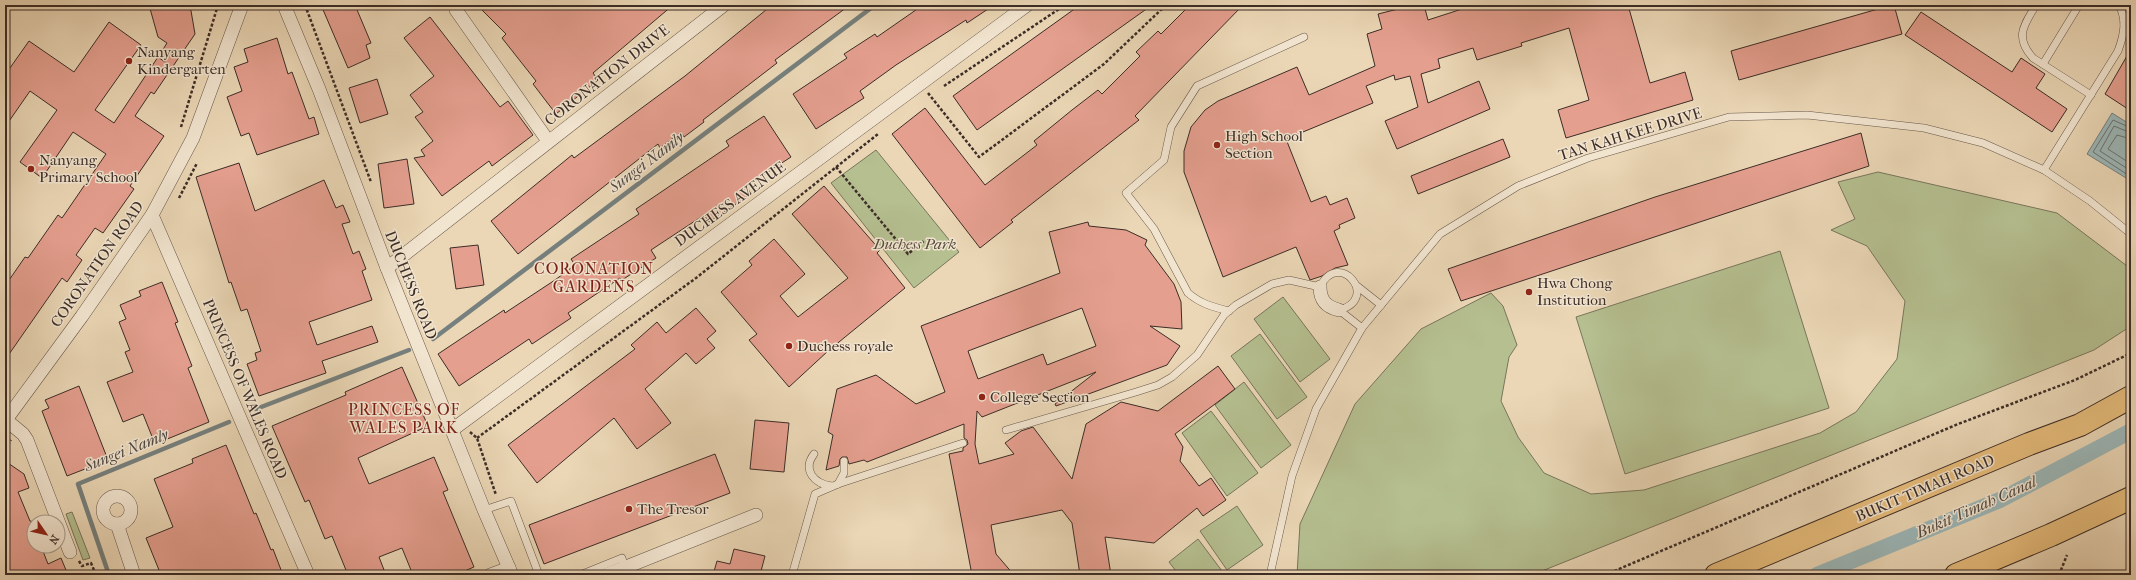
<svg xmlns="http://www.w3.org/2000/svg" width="2136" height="580" viewBox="0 0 2136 580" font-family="'IM FELL French Canon',serif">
<rect width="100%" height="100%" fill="#ebd7b6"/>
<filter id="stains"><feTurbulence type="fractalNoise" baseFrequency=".005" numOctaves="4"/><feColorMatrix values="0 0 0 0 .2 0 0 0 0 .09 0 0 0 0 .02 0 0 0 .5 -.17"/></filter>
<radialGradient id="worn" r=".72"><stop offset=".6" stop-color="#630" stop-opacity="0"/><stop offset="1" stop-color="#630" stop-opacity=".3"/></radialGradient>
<!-- green -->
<g fill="#b5bf90" stroke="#78765c">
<path d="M876 150 959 252 914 288 831 183Z"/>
<path d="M1878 172 2057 213 2131 269V326L2094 350 1532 575H1297L1300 524 1355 404 1421 329 1491 293 1503 306 1517 345 1509 357 1501 401 1518 437 1544 473 1591 494 1644 490 1820 433 1856 412 1897 359 1905 301 1867 246 1831 230 1855 219 1838 182Z"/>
<path d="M1780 251 1829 408 1625 474 1576 317Z"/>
<path d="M1283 297 1330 359 1300 382 1254 319Z"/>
<path d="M1260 334 1307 397 1277 419 1231 356Z"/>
<path d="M1244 382 1291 445 1261 468 1215 405Z"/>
<path d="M1211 411 1258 473 1227 496 1182 433Z"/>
<path d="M1237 506 1263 545 1227 570 1200 531Z"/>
<path d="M72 512 90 558 83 560 66 514Z"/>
<path d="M1198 539 1225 575H1179L1169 562Z"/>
</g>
<!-- water -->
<path fill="#9cb7b8" stroke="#76807e" d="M2112 113 2131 125V181L2087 154Z"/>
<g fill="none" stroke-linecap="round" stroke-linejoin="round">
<!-- shore -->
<g stroke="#6c7270" stroke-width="1">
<path d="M2131 128 2113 120 2093 152 2131 177"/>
<path d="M2131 133 2114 126 2100 151 2131 171"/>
<path d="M2131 139 2117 135 2108 149 2131 164"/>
</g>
<!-- stream -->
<g stroke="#76807e" stroke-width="4.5">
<path d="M433 339 875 5"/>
<path d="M256 409 409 350"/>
<path d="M109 575 78 484 229 422"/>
</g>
<!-- canal -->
<path stroke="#9cb7b8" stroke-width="16" d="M1817 575 2000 500 2131 431"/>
</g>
<!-- building -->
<g fill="#e59f8f" stroke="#3c2d27" fill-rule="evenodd">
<path d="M149 5H190L195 34 154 94 151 92 135 116 164 136 130 186 134 189 103 233 95 228 76 255 82 260 67 282 62 278 5 360V286L25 257 28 258 58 215 62 218 106 154 73 132 42 178 20 162 57 110 30 91 5 127V75L29 41 74 72 109 22 141 45 95 110 114 123 158 57 165 62 162 51 167 43 158 37Z"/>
<path d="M321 5H355L371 43 366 45 370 58 348 68Z"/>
<path d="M477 5H673L593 73 598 80 556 114 533 84 536 81 502 38 506 34Z"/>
<path d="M772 5H850L775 60 777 63 703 120 704 122 684 137 681 132 660 148 658 144 518 254 491 221 572 155 574 158 685 76Z"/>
<path d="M923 5H994L967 23 966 20 896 65 860 91 864 98 816 129 793 94 847 58 844 54 875 34 877 37Z"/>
<path d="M1080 5H1152L977 130 953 96Z"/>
<path d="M1190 5H1243L1135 116 1139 120 1011 220 1013 222 980 248 892 134 925 108 985 185 1037 145 1034 141 1072 110 1098 90 1102 94 1140 56 1136 52 1158 31 1161 34Z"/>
<path d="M1414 5H1424L1428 20 1462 9 1460 5H1628L1650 83 1685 72 1693 100 1566 138 1558 110 1589 100 1569 28 1521 43 1522 46 1477 60 1473 48 1438 59 1440 68 1421 74 1428 103 1479 81 1490 109 1397 149 1385 121 1418 107 1410 76 1395 80 1394 75 1366 86 1373 103 1286 139 1311 202 1326 196 1330 205 1347 198 1355 218 1339 225 1340 228 1334 231 1348 265 1335 268 1322 276 1310 280 1296 247 1223 277 1184 172V151L1191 127 1205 110 1218 101 1297 67 1309 95 1375 66 1367 34 1382 29 1378 14Z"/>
<path d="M1892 5H1894L1902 34 1739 80 1731 51Z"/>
<path d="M1921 12 2012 72 2021 58 2045 74 2036 88 2067 109 2052 132 1905 35Z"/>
<path d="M430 17 500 107 508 101 533 135 492 166 489 161 442 196 414 158 425 156 421 150 433 141 415 117 423 112 410 95 434 76 404 38Z"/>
<path d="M277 38 288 74 292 72 309 119 314 117 319 134 257 155 249 133 241 136 227 97 242 91 234 67 248 62 244 49Z"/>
<path d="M2131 49V111L2105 94Z"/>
<path d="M377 79 388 114 360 123 349 88Z"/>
<path d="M764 116 791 157 746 186 751 194 709 222 704 215 651 250 656 258 622 280 620 278 568 313 571 318 532 344 529 339 459 386 438 354 504 310 505 313 555 280 575 265 571 259 639 214 636 209 729 146 726 141Z"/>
<path d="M1861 133 1869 166 1461 301 1448 269 1655 197Z"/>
<path d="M1503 139 1510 157 1418 194 1411 176Z"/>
<path d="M407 159 414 204 384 208 378 164Z"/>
<path d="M239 163 255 211 324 180 336 208 343 205 350 222 342 224 353 254 359 251 366 269 362 271 372 300 309 322 317 345 372 326 378 342 322 361 326 373 259 396 247 364 257 360 255 353 261 351 247 309 241 311 231 282 229 283 196 177Z"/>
<path d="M824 186 880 250 877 253 905 288 828 351 789 387 749 340 757 334 721 292 752 265 749 261 774 239 805 274 780 296 798 317 848 278 792 214Z"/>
<path d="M1088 222 1089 226 1126 230 1147 240 1145 245 1174 284 1181 302 1182 329 1150 326 1180 346 1167 365 1056 406 1055 404 1096 372 982 417 977 411 975 444 979 464 1014 454 1005 443 1021 431 1033 427 1072 479 1086 424 1121 402 1158 411 1218 366 1235 389 1175 434 1183 447 1180 461 1199 486 1211 478 1226 500 1203 516 1197 508 1154 543 1105 537 1111 575H1080L1072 523 1062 510 991 525 996 554 1014 575H972L949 454 963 451V448L968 444 967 440 964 438V424L867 462 864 460 849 464 847 457H842L840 459 839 466 826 470 833 435 828 432 837 389 876 375 916 404 945 392 921 326 1060 273 1049 232ZM1082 308 1096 346 1047 365 1043 354 978 379 968 351Z"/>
<path d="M478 245 484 285 456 289 450 248Z"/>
<path d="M162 282 178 322 175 323 192 366 188 368 209 422 155 444 143 414 123 422 107 382 133 372 125 352 130 350 119 322 126 319 120 305 141 296 139 291Z"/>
<path d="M696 308 716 331 707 339 715 348 696 364 686 353 645 389 671 423 637 449 614 418 537 483 508 445 635 349 631 345 657 322 666 333Z"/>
<path d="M402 367 428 426 358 458 369 484 434 457 448 490 443 492 474 567 455 575H413L402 548 379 557 386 575H348L332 536 325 539 309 500 305 502 272 426 346 395 345 392Z"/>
<path d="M79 386 108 460 67 476 42 411 49 408 45 400Z"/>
<path d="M755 420 789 423 784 472 750 469Z"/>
<path d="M226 445 254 514 256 513 271 550 273 549 283 575H161L146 538 173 527 154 479 193 463 192 459Z"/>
<path d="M715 454 730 493 544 564 529 525Z"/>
<path d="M5 461 24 474 29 488 18 492 30 521 34 522V546H41L48 564 61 558 68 575H9L5 565Z"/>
<path d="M734 549 765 556 760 575H713L717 561 730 564Z"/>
</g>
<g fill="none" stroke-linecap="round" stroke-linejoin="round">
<!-- lane casing -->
<g stroke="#68584b" stroke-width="8">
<g id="lane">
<path d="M2036 5C2024 25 2014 37 2033 58L2091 95"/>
<path d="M2043 64 2079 5"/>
<path d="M2044 170 2118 51C2124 35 2127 20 2119 5"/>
<path d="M1357 286 1381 305"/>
<path d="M1339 310 1362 328"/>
<path d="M1229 311C1213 307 1201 304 1188 293L1154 229 1126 193 1164 160 1171 127 1197 86 1304 37"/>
<path d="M1006 430 1136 392 1158 385 1172 377 1197 355 1224 315 1236 305 1272 284 1289 280 1320 287C1339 248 1381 299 1339 310"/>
<path d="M814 454C802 470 814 484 832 486"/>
<path d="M838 484 844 473V461"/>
<path d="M484 510 511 501 539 575"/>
<path d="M580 575 622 558 625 567"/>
<path d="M792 575 815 494 838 484 963 443"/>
<path d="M1270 575 1292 476 1316 409 1362 328 1440 234 1518 186 1588 158 1729 117 1807 115 1924 128 1983 143 2044 170 2090 201 2131 234"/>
</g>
</g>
<!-- street casing -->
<g stroke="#68584b" stroke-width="14">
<g id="street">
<path d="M284 5 319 89 387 268 484 510 512 575"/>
<path d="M455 5 456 10 548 141"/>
<path d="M152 215 308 575"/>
<path d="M387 268 724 5"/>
<path d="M1320 287C1320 300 1326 307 1339 310"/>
<path d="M6 420 23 434 27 440 70 552"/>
<path d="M5 421 82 316 152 215 193 138 242 5"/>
<path d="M452 430 1027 5"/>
<circle cx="117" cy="510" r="14"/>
<path d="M117 524 134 575"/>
<path d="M490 575 509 568"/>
<path d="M606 575 756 515"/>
</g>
</g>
<!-- highway casing -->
<g stroke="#3c2d27" stroke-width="24">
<g id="highway">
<path d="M1716 575 2029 444 2080 425 2131 397"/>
<path d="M1956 575 2051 535 2131 498"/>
</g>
</g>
<!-- path -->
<g stroke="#3c2d27" stroke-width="2.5" stroke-dasharray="3 2" stroke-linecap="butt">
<path d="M305 5 371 182"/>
<path d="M944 86 1065 5"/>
<path d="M928 93 979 157 1104 64 1166 5"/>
<path d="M181 127 218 5"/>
<path d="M836 167 908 254 925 240"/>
<path d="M179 198 197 163"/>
<path d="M470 432 477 438 496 495"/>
<path d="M477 438 696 278 878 134"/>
<path d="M5 449 11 440"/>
<path d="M79 561 82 566 91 563 96 575"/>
<path d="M966 575 971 573"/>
<path d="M1605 575 1958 424 2075 380 2131 353"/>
<path d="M2059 575 2067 555"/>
</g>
<!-- lane -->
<use href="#lane" stroke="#f2e5d0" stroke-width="7"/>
<!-- street -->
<use href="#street" stroke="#f2e5d0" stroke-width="13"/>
<!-- highway -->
<use href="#highway" stroke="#e6bc7b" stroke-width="22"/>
</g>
<!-- markers -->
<g fill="#8f2418" stroke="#f2e5d0" stroke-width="1.5">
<circle cx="129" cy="61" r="4"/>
<circle cx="1217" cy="145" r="4"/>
<circle cx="31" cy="169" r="4"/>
<circle cx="1529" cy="292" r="4"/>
<circle cx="789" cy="346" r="4"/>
<circle cx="982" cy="397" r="4"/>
<circle cx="629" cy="509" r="4"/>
</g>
<g text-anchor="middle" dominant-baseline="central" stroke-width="3" stroke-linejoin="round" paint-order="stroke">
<!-- poi labels -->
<g font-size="15" fill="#3c2d27" stroke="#f2e5d0" text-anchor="start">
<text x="137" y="52">Nanyang<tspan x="137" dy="17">Kindergarten</tspan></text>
<text x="1225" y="136">High School<tspan x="1225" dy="17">Section</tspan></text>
<text x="39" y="160">Nanyang<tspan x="39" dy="17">Primary School</tspan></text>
<text x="1537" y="283">Hwa Chong<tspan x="1537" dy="17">Institution</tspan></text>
<text x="797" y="346">Duchess royale</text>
<text x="990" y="397">College Section</text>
<text x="637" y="509">The Tresor</text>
</g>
<!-- street labels -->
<g font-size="15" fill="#3c2d27" stroke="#f2e5d0">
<text transform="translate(607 75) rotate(-38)">CORONATION DRIVE</text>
<text transform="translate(1630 134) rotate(-17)">TAN KAH KEE DRIVE</text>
<text transform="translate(730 204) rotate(-36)">DUCHESS AVENUE</text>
<text transform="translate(97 264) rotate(-55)">CORONATION ROAD</text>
<text transform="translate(411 285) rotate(68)">DUCHESS ROAD</text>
<text transform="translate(245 389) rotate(67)">PRINCESS OF WALES ROAD</text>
<text transform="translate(1925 488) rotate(-23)">BUKIT TIMAH ROAD</text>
</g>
<!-- park labels -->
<g font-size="15" font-style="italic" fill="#544a3c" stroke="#f2e5d0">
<text x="915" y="244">Duchess Park</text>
</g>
<!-- water labels -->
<g font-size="16" font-style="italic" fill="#4f4944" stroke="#f2e5d0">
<text transform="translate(646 162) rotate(-37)">Sungei Namly</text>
<text transform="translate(126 450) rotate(-22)">Sungei Namly</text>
<text transform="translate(1976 507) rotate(-24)">Bukit Timah Canal</text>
</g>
<!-- neighbourhood labels -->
<g font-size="16" letter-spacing="1" fill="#7a1f14" stroke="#f2e5d0">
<text x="594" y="268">CORONATION<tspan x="594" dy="18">GARDENS</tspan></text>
<text x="404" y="409">PRINCESS OF<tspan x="404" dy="18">WALES PARK</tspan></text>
</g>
</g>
<!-- margin -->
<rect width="2136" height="580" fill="none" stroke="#ebd7b6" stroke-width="20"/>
<rect x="6" y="6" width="2124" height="568" fill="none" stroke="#3c2d27" stroke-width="2"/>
<rect x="10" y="10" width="2116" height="560" fill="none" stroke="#3c2d27"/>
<!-- north arrow -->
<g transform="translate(46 534) rotate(124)"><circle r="19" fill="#f2e5d0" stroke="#a99b8c"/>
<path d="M0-3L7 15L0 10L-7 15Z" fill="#8f2418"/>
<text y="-6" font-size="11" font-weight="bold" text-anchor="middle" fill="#3c2d27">N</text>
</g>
<rect width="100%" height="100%" filter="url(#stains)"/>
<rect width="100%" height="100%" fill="url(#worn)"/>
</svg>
